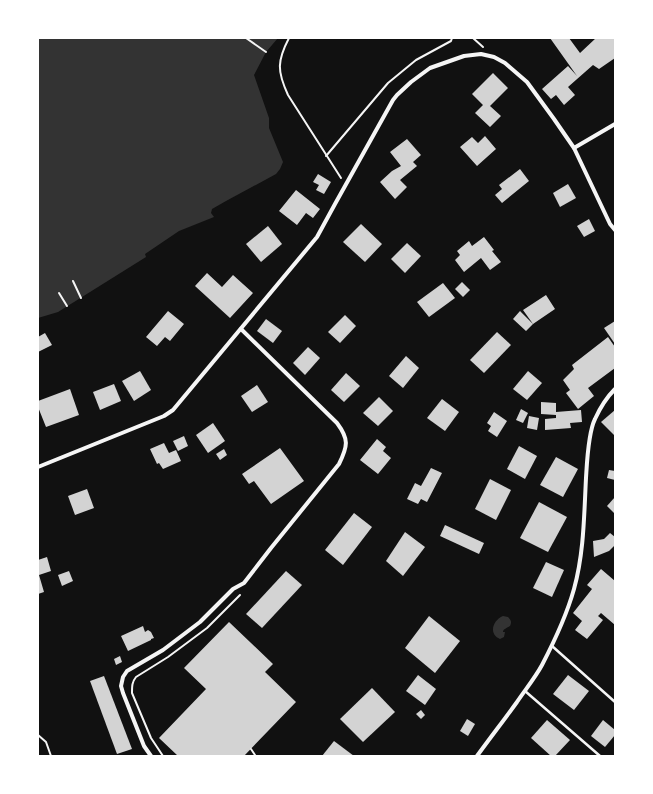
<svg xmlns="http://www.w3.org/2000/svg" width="653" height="794" viewBox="0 0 653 794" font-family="Manrope,sans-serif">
<rect width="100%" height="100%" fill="#111"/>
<!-- water -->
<g fill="#333">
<path d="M38 38H278L266 52 254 75 269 118V128L283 162 280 169 276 174 226 201 212 209 211 213 214 217 179 231 145 254 146 257 58 312 38 318Z"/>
<path d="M503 616 508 617C511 620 512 622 510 626 507 628 503 629 503 632H505L504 637 500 639C488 634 493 620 503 616Z"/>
</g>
<!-- building -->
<g fill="#d3d3d3">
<path d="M550 38H569L580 53 596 38H615V58L599 69 593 65 568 87 575 95 564 105 556 95 551 99 542 89 568 66 577 76Z"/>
<path d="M493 73 508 88 490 106 501 116 490 127 475 113 483 105 472 94Z"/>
<path d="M485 136 496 149 477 166 460 147 472 137 478 143Z"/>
<path d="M407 139 421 155 413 162 417 166 400 180 407 187 395 199 380 182 392 171 401 166 390 152Z"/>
<path d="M520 169 529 181 502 203 495 195 502 189 499 185Z"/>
<path d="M318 174 331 182 324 194 316 190 319 185 313 182Z"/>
<path d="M568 184 576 198 560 207 553 193Z"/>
<path d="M296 190 320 209 313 218 306 213 297 225 279 211Z"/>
<path d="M589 219 595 231 584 237 577 226Z"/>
<path d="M361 224 382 244 365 262 343 242Z"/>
<path d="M268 226 282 244 261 262 246 244Z"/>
<path d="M484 237 494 250 492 251 501 262 490 270 481 258 464 272 455 260 460 255 457 251 469 241 472 246Z"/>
<path d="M407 243 421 256 405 273 391 259Z"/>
<path d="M207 273 222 287 233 275 253 293 230 318 195 286Z"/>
<path d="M462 282 470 290 463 297 455 289Z"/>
<path d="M443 283 455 298 429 317 417 302Z"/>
<path d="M546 295 555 309 533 324 526 331 513 319 520 311 533 324 523 310Z"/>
<path d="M168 311 184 324 170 341 165 337 157 346 146 337Z"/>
<path d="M345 315 356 326 340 343 328 332Z"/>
<path d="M266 319 282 331 273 343 257 331Z"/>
<path d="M615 321V344L604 328Z"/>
<path d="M497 332 511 345 484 373 470 360Z"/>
<path d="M45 333 52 345 38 352V337Z"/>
<path d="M608 337 615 347V368L588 388 594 396 578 409 566 393 570 390 563 380 574 369 572 365Z"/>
<path d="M308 347 320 358 305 375 293 363Z"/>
<path d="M406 356 419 368 403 388 389 376Z"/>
<path d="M140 371 151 390 134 401 122 381Z"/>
<path d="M528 371 542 383 527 400 513 389Z"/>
<path d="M346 373 360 386 344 402 331 390Z"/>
<path d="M114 384 121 401 100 410 93 392Z"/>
<path d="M257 385 268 402 252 412 241 396Z"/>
<path d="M70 389 79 415 46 427 38 407V401Z"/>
<path d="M379 397 393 411 378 426 363 413Z"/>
<path d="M442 399 459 412 445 431 427 418Z"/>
<path d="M541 402 556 403V412L581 410 582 422 570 423 571 428 545 430V419L556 418V415L541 414Z"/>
<path d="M521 409 528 413 523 423 516 420Z"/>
<path d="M615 410V436L601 422Z"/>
<path d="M494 412 507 421 497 437 488 431 491 426 487 423Z"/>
<path d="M529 416 539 418 537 430 527 428Z"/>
<path d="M213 423 225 441 208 453 196 435Z"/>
<path d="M184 436 188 446 178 451 173 441Z"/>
<path d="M377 439 386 447 383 451 391 458 378 474 360 460Z"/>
<path d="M164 443 169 453 176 450 181 461 163 469 159 463 157 464 150 449Z"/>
<path d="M519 446 537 456 525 479 507 469Z"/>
<path d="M280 448 304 481 271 504 254 481 249 484 242 474Z"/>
<path d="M224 449 227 455 220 460 216 454Z"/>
<path d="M556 457 578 469 563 497 540 485Z"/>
<path d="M431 468 442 473 427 502 421 499 418 504 407 499 415 483 421 486Z"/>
<path d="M609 470 615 471V480L607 478Z"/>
<path d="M490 479 511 490 496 520 475 509Z"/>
<path d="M87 489 94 508 75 515 68 496Z"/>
<path d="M615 497V514L607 506Z"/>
<path d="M539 502 567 517 548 552 520 538Z"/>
<path d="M354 513 372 527 343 565 325 550Z"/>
<path d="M445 525 484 543 479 554 440 536Z"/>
<path d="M405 532 425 547 403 576 386 561Z"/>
<path d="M610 533 615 537V545L609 551 594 557 593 541 604 539Z"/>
<path d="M47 557 51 571 39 575 44 592 38 594V560Z"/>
<path d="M546 562 564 570 552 597 533 588Z"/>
<path d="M601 569 615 581V625L601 613 598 616 603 620 587 639 575 630 582 621 573 613 592 589 587 585Z"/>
<path d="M69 571 73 581 62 586 58 575Z"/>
<path d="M286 571 302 585 262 628 246 614Z"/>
<path d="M429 616 460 641 435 673 405 648Z"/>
<path d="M229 622 273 664 265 672 296 702 244 756H178L159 738 206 689 184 668Z"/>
<path d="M143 626 145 632 148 630 151 632 154 638 151 639V640L128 651 121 636Z"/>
<path d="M120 656 122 662 116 665 114 659Z"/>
<path d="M418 675 436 689 425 705 406 691Z"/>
<path d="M568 675 589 691 574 710 553 694Z"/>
<path d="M104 676 132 749 117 754 90 681Z"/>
<path d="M372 688 395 712 363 742 340 719Z"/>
<path d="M421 710 425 715 421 719 416 714Z"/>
<path d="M467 719 475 724 468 736 460 731Z"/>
<path d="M547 720 570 740 555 756H551L531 738Z"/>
<path d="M603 720 615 730V735L605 747 591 736Z"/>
<path d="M334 741 354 756H322Z"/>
</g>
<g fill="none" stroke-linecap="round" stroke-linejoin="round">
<!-- path -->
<g stroke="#f5f5f5" stroke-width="2">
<path d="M246 38 266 52"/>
<path d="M289 38C277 61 277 71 288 95L341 178"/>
<path d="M473 38 483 47"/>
<path d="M326 156 388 83 416 60 451 41 452 38"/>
<path d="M73 281 81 298"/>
<path d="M59 293 67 306"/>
<path d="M38 735 46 742 51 756"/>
<path d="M251 749 255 755 254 756"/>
<path d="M163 756 151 738 132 693C132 686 132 682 136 677L168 657 207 628 240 595"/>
</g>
<!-- service -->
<g stroke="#f5f5f5" stroke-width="2.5">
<path d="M552 646 615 702"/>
<path d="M525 691 600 756"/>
</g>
<!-- minor -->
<g stroke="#f5f5f5" stroke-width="4">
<path d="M574 148 615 124"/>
<path d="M38 467 164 416 173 410 317 237 335 204 393 100 397 95 411 82 430 68 464 56 481 54 494 57 505 63 527 82 554 119 574 148 610 224 615 230"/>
<path d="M151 756 144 746 123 693 121 686 123 677 127 671 163 650 200 622 233 589 244 583 271 548 339 464C348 446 349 439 337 423L241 329"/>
<path d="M477 756C490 738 504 720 517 702 525 690 535 678 542 665 554 642 567 614 574 589 584 553 584 516 586 478 587 462 588 433 595 419 600 408 607 397 615 389"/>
</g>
</g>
<!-- border -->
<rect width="653" height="794" fill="none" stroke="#ffffff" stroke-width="78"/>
</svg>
